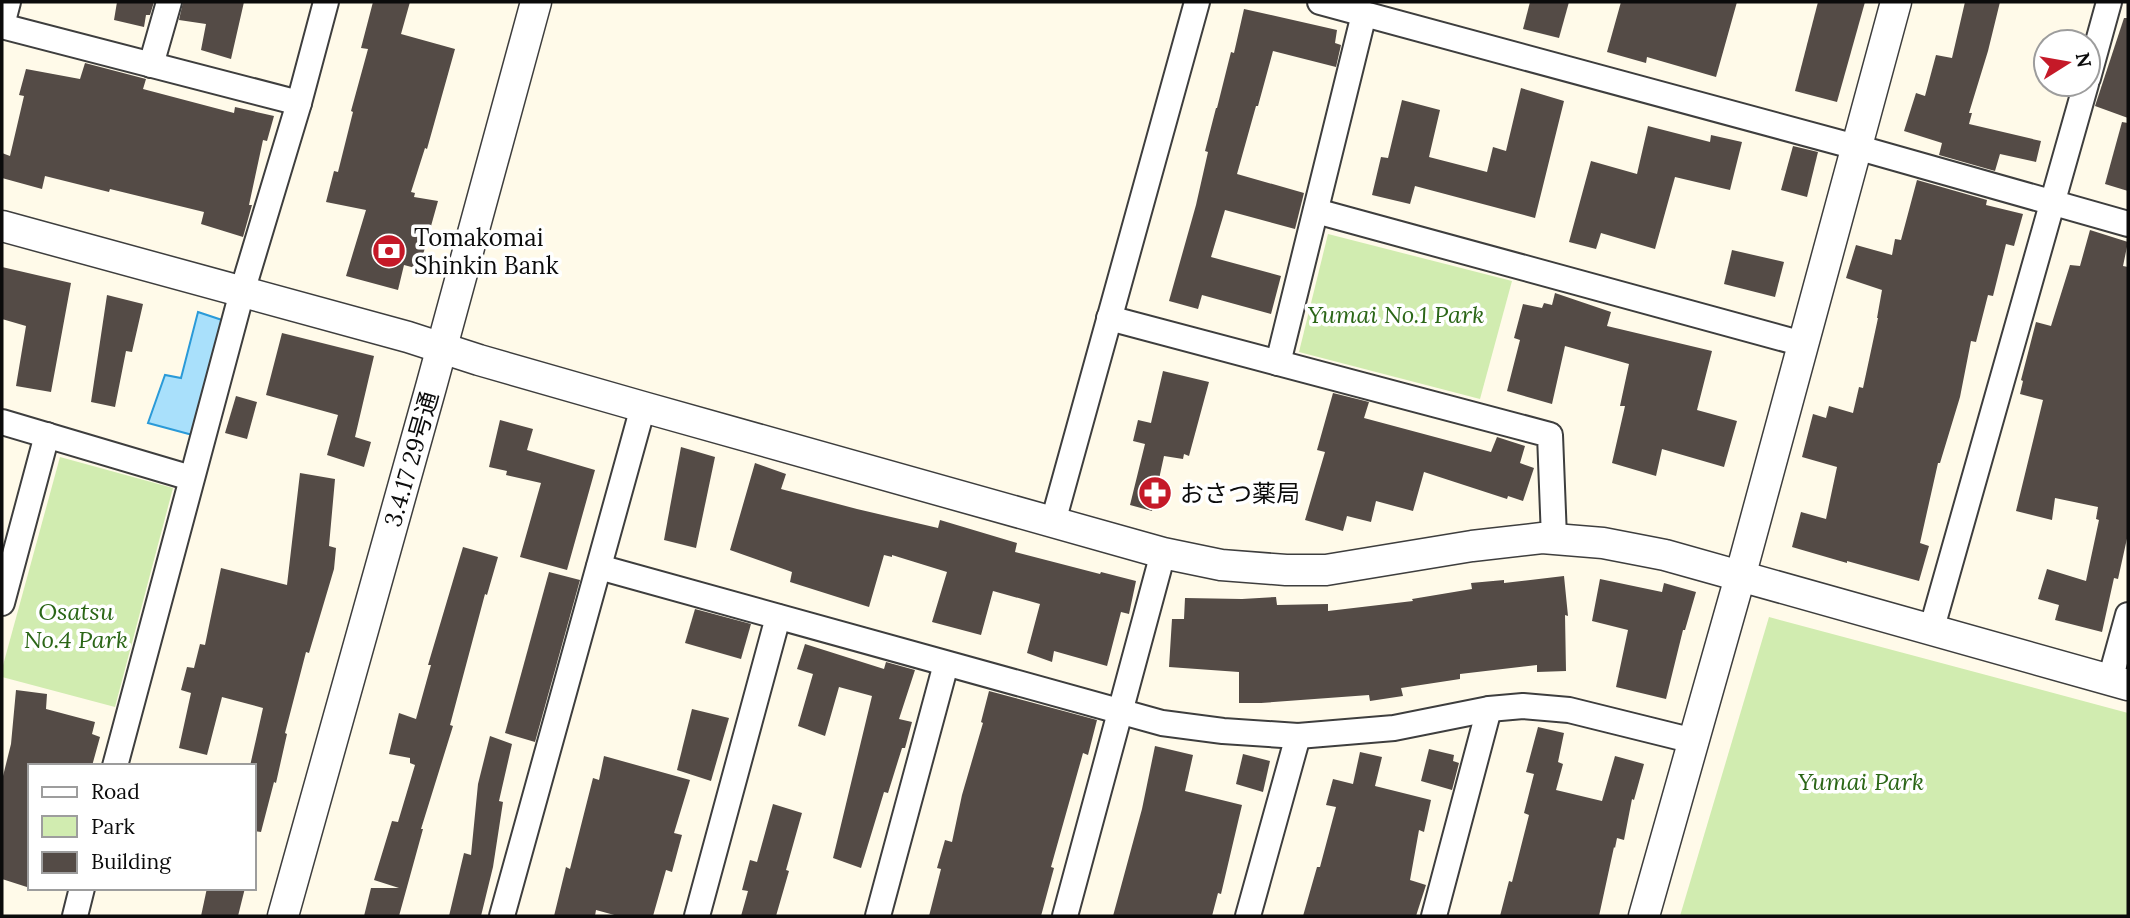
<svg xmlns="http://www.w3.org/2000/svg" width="2130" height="918" viewBox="0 0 2130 918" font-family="Lora,'Noto Sans JP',serif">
<rect width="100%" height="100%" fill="#fffae9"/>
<!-- green -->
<g fill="#d1ecb0">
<path d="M1328 234 1512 281 1480 399 1299 352Z"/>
<path d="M60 457 173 488 115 707 2 677V669Z"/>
<path d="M1769 617 2128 713V916H1680Z"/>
</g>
<!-- water -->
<path fill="#a9e0fb" stroke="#2a9ad8" stroke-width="2" d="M198 312 231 323 200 437 148 423 165 375 181 378Z"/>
<!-- building -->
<g fill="#544b46">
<path d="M117 2H154L150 15H146L144 27 114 20Z"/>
<path d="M183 2H244L231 59 201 50 206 24 179 20Z"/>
<path d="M373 2H410L401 34 455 49 427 149 425 148 411 192 415 193 414 197 438 201 419 269 404 265 398 290 346 276 366 210 326 202 334 171 338 172 353 112 351 111 368 49 361 48Z"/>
<path d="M1530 2H1569L1559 38 1523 29Z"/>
<path d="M1621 2H1737L1716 77 1647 57 1646 63 1607 52Z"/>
<path d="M1818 2H1865L1837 102 1795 91Z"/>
<path d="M1965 2H2000L1988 51 1969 113H1972L1969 124 2041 141 2036 162 2000 154 1995 171 1939 155 1942 143 1904 131 1916 93 1925 96 1936 55 1952 58Z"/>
<path d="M1244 9 1337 30 1335 43 1341 45 1336 67 1273 51 1258 106H1256L1237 174 1304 193 1295 229 1225 210 1211 257 1281 276 1271 314 1202 295 1198 309 1169 301 1196 205 1208 152 1205 151 1216 108H1217L1231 52 1234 53Z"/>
<path d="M2124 18H2128V118L2095 106Z"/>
<path d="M85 63 146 79 143 89 234 113 235 107 274 116 267 141 263 140 249 205H252L243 237 201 224 204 212 110 189 109 192 45 176 42 189 2 178V153L10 156 24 96 19 95 26 69 80 79Z"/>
<path d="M1521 88 1564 101 1535 218 1415 186 1410 204 1372 195 1381 157 1388 158 1402 100 1440 110 1429 157 1487 172 1493 147 1506 151Z"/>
<path d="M2122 122 2128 123V191L2105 184Z"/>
<path d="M1648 126 1710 142 1711 135 1742 142 1730 190 1675 177 1655 249 1601 233 1596 249 1569 242 1591 161 1637 174Z"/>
<path d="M1793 146 1818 152 1807 197 1781 190Z"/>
<path d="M1917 180 1987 200 1986 205 2023 214 2014 246 2006 244 1993 296 1988 295 1976 342 1971 341 1960 397 1940 463H1938L1920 543 1929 546 1919 581 1847 561V563L1792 547 1801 512 1826 519 1837 467 1802 457 1813 414 1826 418 1829 406 1853 413 1859 387 1863 388 1878 318H1877L1882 290 1846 278 1856 245 1892 255 1895 239 1901 240Z"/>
<path d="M2090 230 2128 242 2123 266 2128 267V534L2118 579 2114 578 2102 632 2055 620 2059 605 2038 599 2047 569 2086 581 2099 520 2096 519 2098 507 2055 498 2052 520 2016 511 2043 400 2020 394 2023 381 2021 380 2036 322 2051 326 2070 265 2080 266Z"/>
<path d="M1732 250 1784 262 1775 297 1724 284Z"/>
<path d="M2 267 71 283 51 392 16 386 26 326 2 319Z"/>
<path d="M1555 293 1611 312 1607 326 1712 351 1697 410 1737 421 1724 467 1662 449 1656 476 1612 463 1625 406H1620L1629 364 1565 346 1552 404 1507 391 1520 340 1514 338 1523 304 1542 308 1544 303 1552 305Z"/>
<path d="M107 295 143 304 132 352 126 351 115 407 91 402Z"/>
<path d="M282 333 374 356 355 437 371 442 364 467 327 455 338 415 266 395Z"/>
<path d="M1163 371 1209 382 1189 456 1184 454 1183 459 1164 456 1152 511 1130 505 1145 444 1133 441 1138 420 1151 423Z"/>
<path d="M1333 393 1369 402 1364 418 1491 452 1497 437 1525 446 1520 463 1534 468 1523 501 1508 496 1507 499 1424 472 1413 511 1376 501 1371 522 1347 516 1343 531 1305 520 1325 452 1317 450Z"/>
<path d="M236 396 257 402 247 439 225 433Z"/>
<path d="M500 420 533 429 527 450 595 470 567 570 520 557 541 483 506 475 507 471 489 467Z"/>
<path d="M681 447 715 457 696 548 664 540Z"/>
<path d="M755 463 786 474 781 489 857 509 938 528 940 520 1017 543 1015 552 1100 574 1101 572 1136 581 1129 614 1121 612 1107 666 1054 651 1052 662 1027 653 1040 604 993 591 981 635 932 622 947 572 892 555V557L884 555 869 607 790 582 792 572 730 550Z"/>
<path d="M300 473 335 479 329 546 336 548 334 569 309 653 306 652 285 733 287 734 276 783 274 782 261 832 254 831V766H250L263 708 222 697 207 755 179 748 191 693 181 690 187 667 194 668 200 644 205 645 221 568 287 585Z"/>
<path d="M463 547 498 557 487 595 485 594 450 725 453 726 421 829H423L399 916H364L371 888H399L374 880 392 821 398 822 415 765 410 763V758L389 754 399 713 416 719 431 665H428Z"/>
<path d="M549 572 580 580 535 742 505 733Z"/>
<path d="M1564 576 1568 616 1565 615 1566 671 1537 672V665L1460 674V679L1401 688 1403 696 1370 701 1369 695 1261 703H1239V672L1169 667 1172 619H1184L1185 598 1242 599 1276 597 1277 605 1328 604V611L1413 601 1412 599 1472 589 1471 583 1504 580V583Z"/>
<path d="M1600 579 1662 592 1664 583 1696 592 1685 630H1683L1666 699 1616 687 1628 630 1592 621Z"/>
<path d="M695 609 751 624 741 659 685 643Z"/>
<path d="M805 644 884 669 886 662 915 670 899 719 912 722 905 748H902L888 793 884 792 861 868 833 858 872 696 839 687 825 736 798 726 813 674 797 669Z"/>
<path d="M16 690 47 694 46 709 95 722 92 734 100 737 92 766H30V888L2 879V780L11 744Z"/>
<path d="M989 691 1097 720 1088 755 1083 753 1051 867 1054 868 1041 916H929L941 869 937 868 945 840 952 842 962 795 983 723 981 722Z"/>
<path d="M692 709 729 718 711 781 677 770Z"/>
<path d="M1538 727 1564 733 1558 762 1563 764 1556 790 1602 801 1615 756 1644 764 1634 800 1632 799 1624 840 1617 838 1615 848 1614 847 1599 916H1500L1509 881 1512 882 1529 815 1524 813 1534 774 1526 772Z"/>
<path d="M490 736 512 744 499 801 503 802 493 867 481 916H449L464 853 471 855 478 784Z"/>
<path d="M1155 746 1193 755 1185 791 1242 805 1221 894 1218 893 1212 916H1113L1142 809Z"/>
<path d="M1429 749 1454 755 1453 761 1459 763 1452 790 1421 781Z"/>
<path d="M1360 752 1382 757 1375 786 1431 800 1424 832 1419 830 1410 880 1426 885 1416 916H1303L1317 867H1320L1336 807 1326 805 1333 779 1353 784Z"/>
<path d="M1243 754 1270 761 1263 792 1236 784Z"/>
<path d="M604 756 690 780 674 833 682 835 672 872 666 870 653 916H618L596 910 595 916H554L566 867 570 869 593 778 599 780Z"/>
<path d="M773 804 802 813 786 870 789 871 776 916H741L748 891 742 890 750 860 757 862Z"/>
<path d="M207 888H245L238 916H201Z"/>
</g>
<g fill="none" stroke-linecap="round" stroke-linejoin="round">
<!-- minor casing -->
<g stroke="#3e3e3e" stroke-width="28">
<g id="minor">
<path d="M1320 2 1856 147 2128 224"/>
<path d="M2 25 8 2"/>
<path d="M2 26 299 103"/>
<path d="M151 65 169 2"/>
<path d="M2088 78 2109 2"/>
<path d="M1316 211 1803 344"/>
<path d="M1109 318 1550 435 1554 538"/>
<path d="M1278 363 1364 14"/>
<path d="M2 422 191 478"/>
<path d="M1053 522 1197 2"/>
<path d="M599 567 1162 723 1223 731 1298 736 1394 728 1489 709 1523 706 1569 710 1694 741"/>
<path d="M2 603 47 435"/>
<path d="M1931 631 2086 84"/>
<path d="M2110 680 2128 615"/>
<path d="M115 766 242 292 299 103 326 2"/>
<path d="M75 916 82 888"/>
<path d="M502 916 643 407"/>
<path d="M697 916 778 617"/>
<path d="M878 916 946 664"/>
<path d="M1065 916 1163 553"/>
<path d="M1248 916 1298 736"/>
<path d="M1434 916 1489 709"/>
</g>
</g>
<!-- tertiary casing -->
<g stroke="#3e3e3e" stroke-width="33">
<g id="tertiary">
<path d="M2 226 408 337 479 360 643 407 1163 553 1221 565 1286 570H1326L1472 546 1542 538 1603 543 1665 555 2128 685"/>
<path d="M283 916 431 387 536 2"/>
<path d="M1644 916 1740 577 1896 2"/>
</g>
</g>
<!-- minor -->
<use href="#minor" stroke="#fff" stroke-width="24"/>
<!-- tertiary -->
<use href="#tertiary" stroke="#fff" stroke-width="30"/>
</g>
<!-- icons -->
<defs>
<g id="bank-disc" transform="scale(1.75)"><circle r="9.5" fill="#c51928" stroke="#fff"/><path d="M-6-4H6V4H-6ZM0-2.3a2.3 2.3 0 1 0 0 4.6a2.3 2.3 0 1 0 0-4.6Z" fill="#fff"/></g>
<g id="pharmacy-disc" transform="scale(1.75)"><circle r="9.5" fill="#c51928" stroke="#fff"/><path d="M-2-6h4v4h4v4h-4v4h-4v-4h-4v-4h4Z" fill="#fff"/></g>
</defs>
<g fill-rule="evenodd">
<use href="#bank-disc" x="389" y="251"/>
<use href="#pharmacy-disc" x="1155" y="493"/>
</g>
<g text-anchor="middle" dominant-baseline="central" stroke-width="7" stroke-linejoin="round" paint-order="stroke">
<!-- poi labels -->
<g font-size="24" fill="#0b0b0b" stroke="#fff" text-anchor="start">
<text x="414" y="237">Tomakomai<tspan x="414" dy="28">Shinkin Bank</tspan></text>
<text x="1180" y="493">おさつ薬局</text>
</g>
<!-- park labels -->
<g font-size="24" font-style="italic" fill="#2b6617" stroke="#fff">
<text x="1396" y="314">Yumai No.1 Park</text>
<text x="76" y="611">Osatsu<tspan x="76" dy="28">No.4 Park</tspan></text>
<text x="1861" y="781">Yumai Park</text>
</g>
<!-- street labels -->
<g font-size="24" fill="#0b0b0b" stroke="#fff">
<text transform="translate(411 459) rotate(-74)">3.4.17 29号通</text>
</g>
</g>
<!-- border -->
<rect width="2130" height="918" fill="none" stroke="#0b0b0b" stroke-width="7"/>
<!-- legend -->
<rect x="28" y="764" width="228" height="126" fill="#ffffff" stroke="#9d9d9d" stroke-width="2"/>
<rect x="42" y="787" width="35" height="10" fill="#ffffff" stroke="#9d9d9d" stroke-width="2"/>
<text x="91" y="799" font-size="21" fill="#0b0b0b">Road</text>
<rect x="42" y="816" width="35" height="21" fill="#d1ecb0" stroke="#9d9d9d" stroke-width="2"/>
<text x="91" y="834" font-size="21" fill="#0b0b0b">Park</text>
<rect x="42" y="852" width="35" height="21" fill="#544b46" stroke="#9d9d9d" stroke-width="2"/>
<text x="91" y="869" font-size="21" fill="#0b0b0b">Building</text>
<!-- north arrow -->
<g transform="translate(2067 63) rotate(79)"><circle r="33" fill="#ffffff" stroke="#9d9d9d" stroke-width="2"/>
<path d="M0-5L12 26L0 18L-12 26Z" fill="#c51928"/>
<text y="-10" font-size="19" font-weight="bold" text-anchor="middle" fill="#0b0b0b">N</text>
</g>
</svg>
